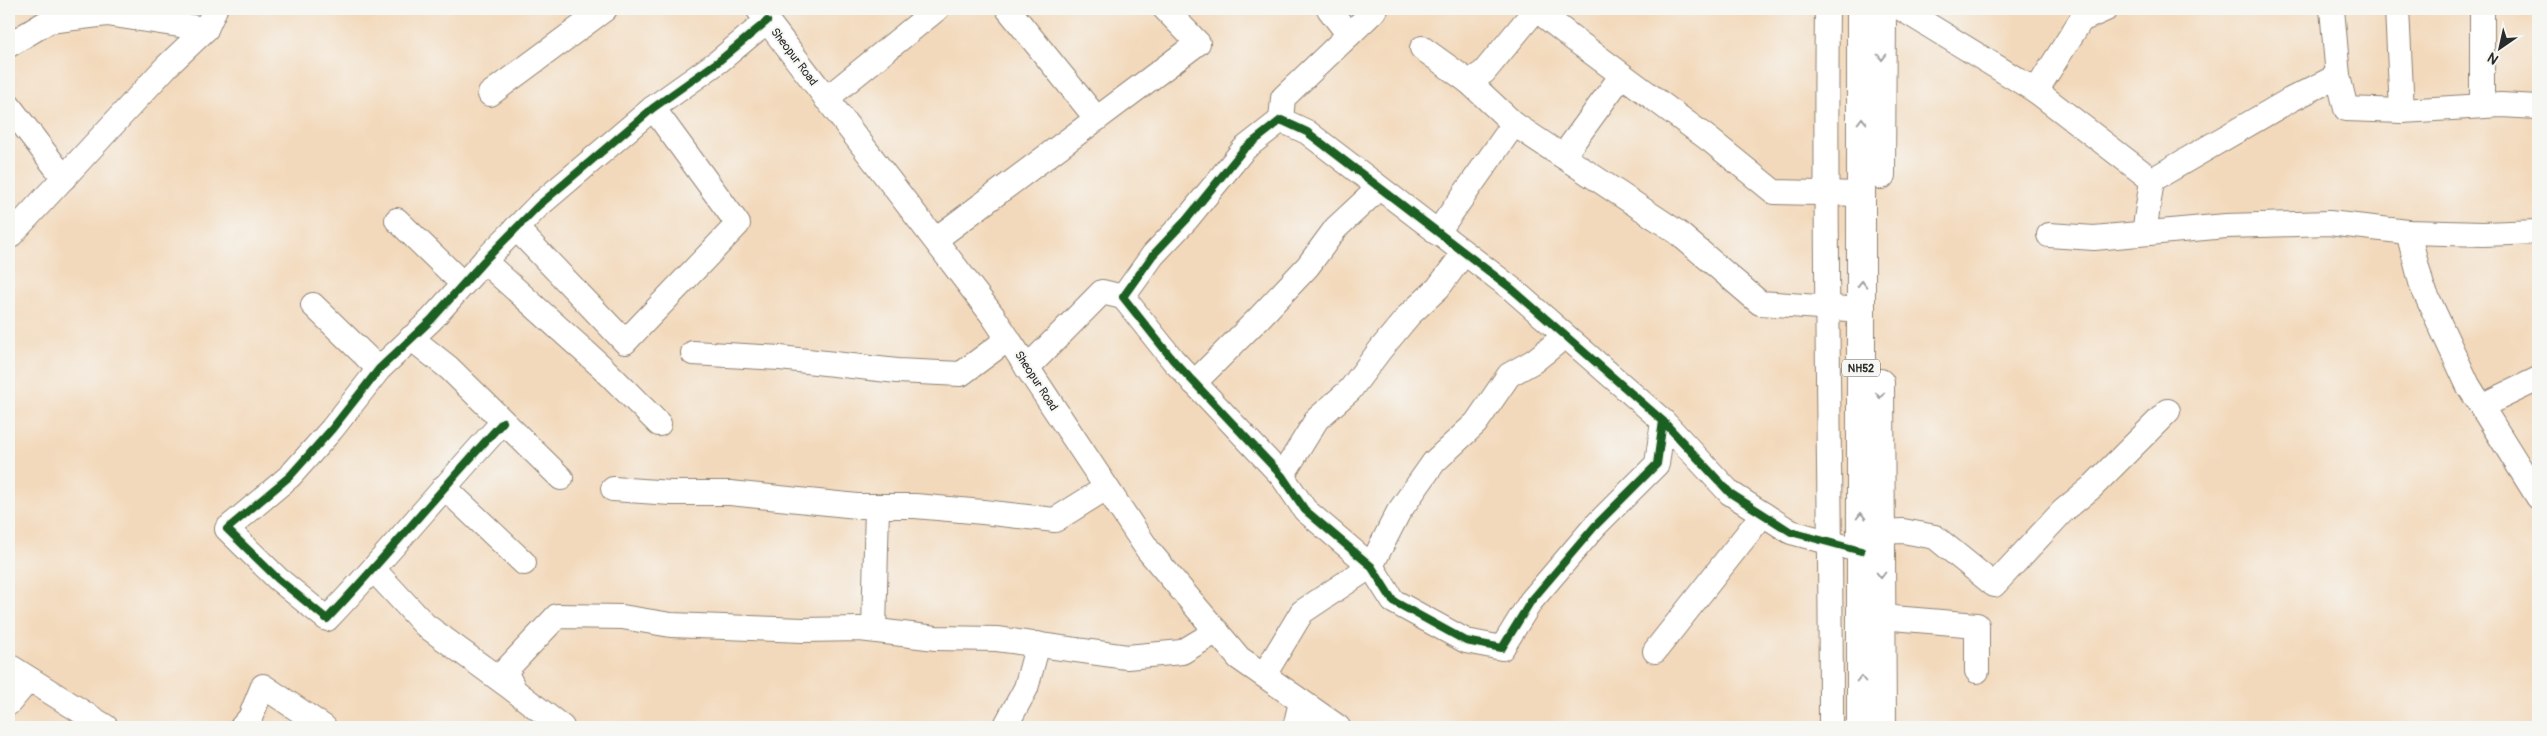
<svg xmlns="http://www.w3.org/2000/svg" width="2547" height="736" viewBox="0 0 2547 736" font-family="Pangolin,sans-serif">
<rect width="100%" height="100%" fill="#f6f6f2"/>
<filter id="ink" filterUnits="userSpaceOnUse"><feTurbulence type="fractalNoise" baseFrequency=".02" numOctaves="2"/><feDisplacementMap in="SourceGraphic" scale="10" xChannelSelector="R" yChannelSelector="G"/><feConvolveMatrix kernelMatrix="1 2 1 2 8 2 1 2 1" color-interpolation-filters="sRGB"/></filter>
<filter id="wash" filterUnits="userSpaceOnUse"><feTurbulence type="fractalNoise" baseFrequency=".0096" numOctaves="4" result="noise"/><feDisplacementMap in="SourceGraphic" scale="20" xChannelSelector="R" yChannelSelector="G"/><feGaussianBlur stdDeviation="1.12" result="paint"/><feColorMatrix in="noise" values="0 0 0 0 0 0 0 0 0 0 0 0 0 0 0 0 0 1.4 0 .05"/><feComposite in="paint" operator="in"/></filter>
<g filter="url(#wash)">
<rect width="100%" height="100%" fill="#f3d9bb"/>
</g>
<g filter="url(#ink)">
<g fill="none" stroke-linecap="round" stroke-linejoin="round">
<!-- minor casing -->
<g stroke="#8f8273" stroke-width="26">
<g id="minor">
<path d="M758 9 993 316 1148 550 1239 658 1338 727"/>
<path d="M1008 9 1097 119"/>
<path d="M1329 9 1349 35"/>
<path d="M1536 9 1575 40 1710 140 1774 192 1863 194"/>
<path d="M1827 9C1824 248 1831 488 1831 727"/>
<path d="M1902 9 2036 91 2152 180"/>
<path d="M2332 9 2338 76"/>
<path d="M2397 9 2402 111"/>
<path d="M9 45 49 21 107 14 206 29"/>
<path d="M1422 48 1469 82 1484 72 1536 9"/>
<path d="M1469 82 1514 124 1677 232 1760 303 1862 310"/>
<path d="M2036 91 2081 20 2106 9"/>
<path d="M490 94 605 9"/>
<path d="M826 99 937 9"/>
<path d="M9 106 64 178"/>
<path d="M2482 106V9"/>
<path d="M1281 120 1283 98 1376 9"/>
<path d="M1563 156 1622 75"/>
<path d="M2152 180 2290 100 2338 76 2346 109 2402 111 2501 105 2538 107"/>
<path d="M397 220 463 284"/>
<path d="M516 228 625 342 738 224 653 108"/>
<path d="M2408 232 2422 286 2468 385 2538 497"/>
<path d="M1437 233 1514 124"/>
<path d="M2144 233 2152 180"/>
<path d="M2049 235 2094 238 2226 226 2329 223 2408 232 2483 234 2538 232"/>
<path d="M9 237 166 67 206 29 215 9"/>
<path d="M936 239 1198 43 1165 9"/>
<path d="M484 261 602 367 659 424"/>
<path d="M313 305 379 369"/>
<path d="M411 338 449 368 561 478"/>
<path d="M693 353 780 358 897 371 961 374 1008 339"/>
<path d="M1027 368 1102 292 1123 297"/>
<path d="M1194 383 1259 318 1308 266 1336 228 1379 188"/>
<path d="M2482 406 2538 379"/>
<path d="M1663 421 1657 464 1595 526 1531 601 1502 648 1466 641 1393 601 1371 566 1305 510 1282 476 1173 360 1123 297 1153 255 1187 219 1244 149 1281 120 1307 132 1512 289 1663 421 1730 493 1791 532 1861 551"/>
<path d="M503 422C443 487 388 555 327 619L278 579 227 529 290 476 332 429 379 369 431 320 484 261 538 206 653 108 719 61 767 21"/>
<path d="M1282 476 1317 419 1350 390 1380 350 1409 315 1438 288 1464 253"/>
<path d="M444 487 524 563"/>
<path d="M613 489 671 493H730L857 506H915L983 512 1055 520 1106 488"/>
<path d="M1881 532 1903 531 1935 537 1994 585 2063 511 2092 487 2168 411"/>
<path d="M374 570 425 625 514 690"/>
<path d="M1881 617 1977 625V671"/>
<path d="M874 630 877 506"/>
<path d="M1655 651 1763 514"/>
<path d="M9 666 106 727"/>
<path d="M1264 675 1302 612 1371 566 1398 513 1434 462 1476 423 1509 375 1534 361 1565 336"/>
<path d="M9 703 29 679"/>
<path d="M242 727 250 718 263 686 324 727"/>
<path d="M562 727 515 691 505 671 557 616 622 617 671 625 803 630 860 629 936 638 997 639 1127 657 1182 652 1217 631"/>
<path d="M1005 727 1026 688 1038 644"/>
<path d="M1295 727 1301 702"/>
</g>
</g>
<!-- highway casing -->
<g stroke="#8f8273" stroke-width="30">
<g id="highway">
<path d="M1881 175 1882 9"/>
<path d="M1880 383 1882 727"/>
<path d="M1861 727V9"/>
</g>
</g>
<!-- minor -->
<use href="#minor" stroke="#fff" stroke-width="24"/>
<!-- highway -->
<use href="#highway" stroke="#fff" stroke-width="28"/>
<!-- cycleway casing -->
<g stroke="#f6f6f2" stroke-width="11">
<g id="cycleway">
<path d="M1663 421 1657 464 1595 526 1531 601 1502 648 1466 641 1393 601 1371 566 1305 510 1282 476 1173 360 1123 297 1153 255 1187 219 1244 149 1281 120 1307 132 1512 289 1663 421 1730 493 1791 532 1861 551"/>
<path d="M503 422C443 487 388 555 327 619L278 579 227 529 290 476 332 429 379 369 431 320 484 261 538 206 653 108 719 61 767 21"/>
</g>
</g>
<!-- cycleway -->
<use href="#cycleway" stroke="#1b5e20" stroke-width="8"/>
</g>
<!-- one-way arrows -->
<defs><path id="oneway-chevron" d="M-2-3.5L2.5 0L-2 3.5" fill="none" stroke-width="1.6" stroke-linecap="round" stroke-linejoin="round" transform="scale(1.25)"/></defs>
<g stroke="#a0a0a0">
<use href="#oneway-chevron" transform="translate(1882 57) rotate(90)"/>
<use href="#oneway-chevron" transform="translate(1862 121) rotate(-90)"/>
<use href="#oneway-chevron" transform="translate(1862 284) rotate(-89)"/>
<use href="#oneway-chevron" transform="translate(1880 395) rotate(90)"/>
<use href="#oneway-chevron" transform="translate(1861 516) rotate(-90)"/>
<use href="#oneway-chevron" transform="translate(1881 575) rotate(90)"/>
<use href="#oneway-chevron" transform="translate(1861 679) rotate(-90)"/>
</g>
</g>
<g text-anchor="middle" dominant-baseline="central" stroke-width="4" stroke-linejoin="round" paint-order="stroke">
<!-- shield labels -->
<rect fill="#f6f6f2" stroke="#686867" stroke-width="1" x="1842" y="359.5" width="38" height="17" rx="4"/>
<g font-size="11" font-weight="bold" fill="#2b2b2b">
<text x="1861" y="368">NH52</text>
</g>
<!-- street labels -->
<g font-size="12" fill="#2b2b2b" stroke="#f6f6f2">
<text transform="translate(794 57) rotate(53)">Sheopur Road</text>
<text transform="translate(1036 381) rotate(57)">Sheopur Road</text>
</g>
</g>
<!-- margin -->
<rect width="2547" height="736" fill="none" stroke="#f6f6f2" stroke-width="30"/>
<!-- north arrow -->
<g transform="translate(2500 48) rotate(214)" stroke="#f6f6f2" stroke-width="4" paint-order="stroke">
<path d="M0-4L9 19L0 12L-9 19Z" fill="#2b2b2b"/>
<text y="-8" font-size="14" font-weight="bold" text-anchor="middle" fill="#2b2b2b">N</text>
</g>
</svg>
